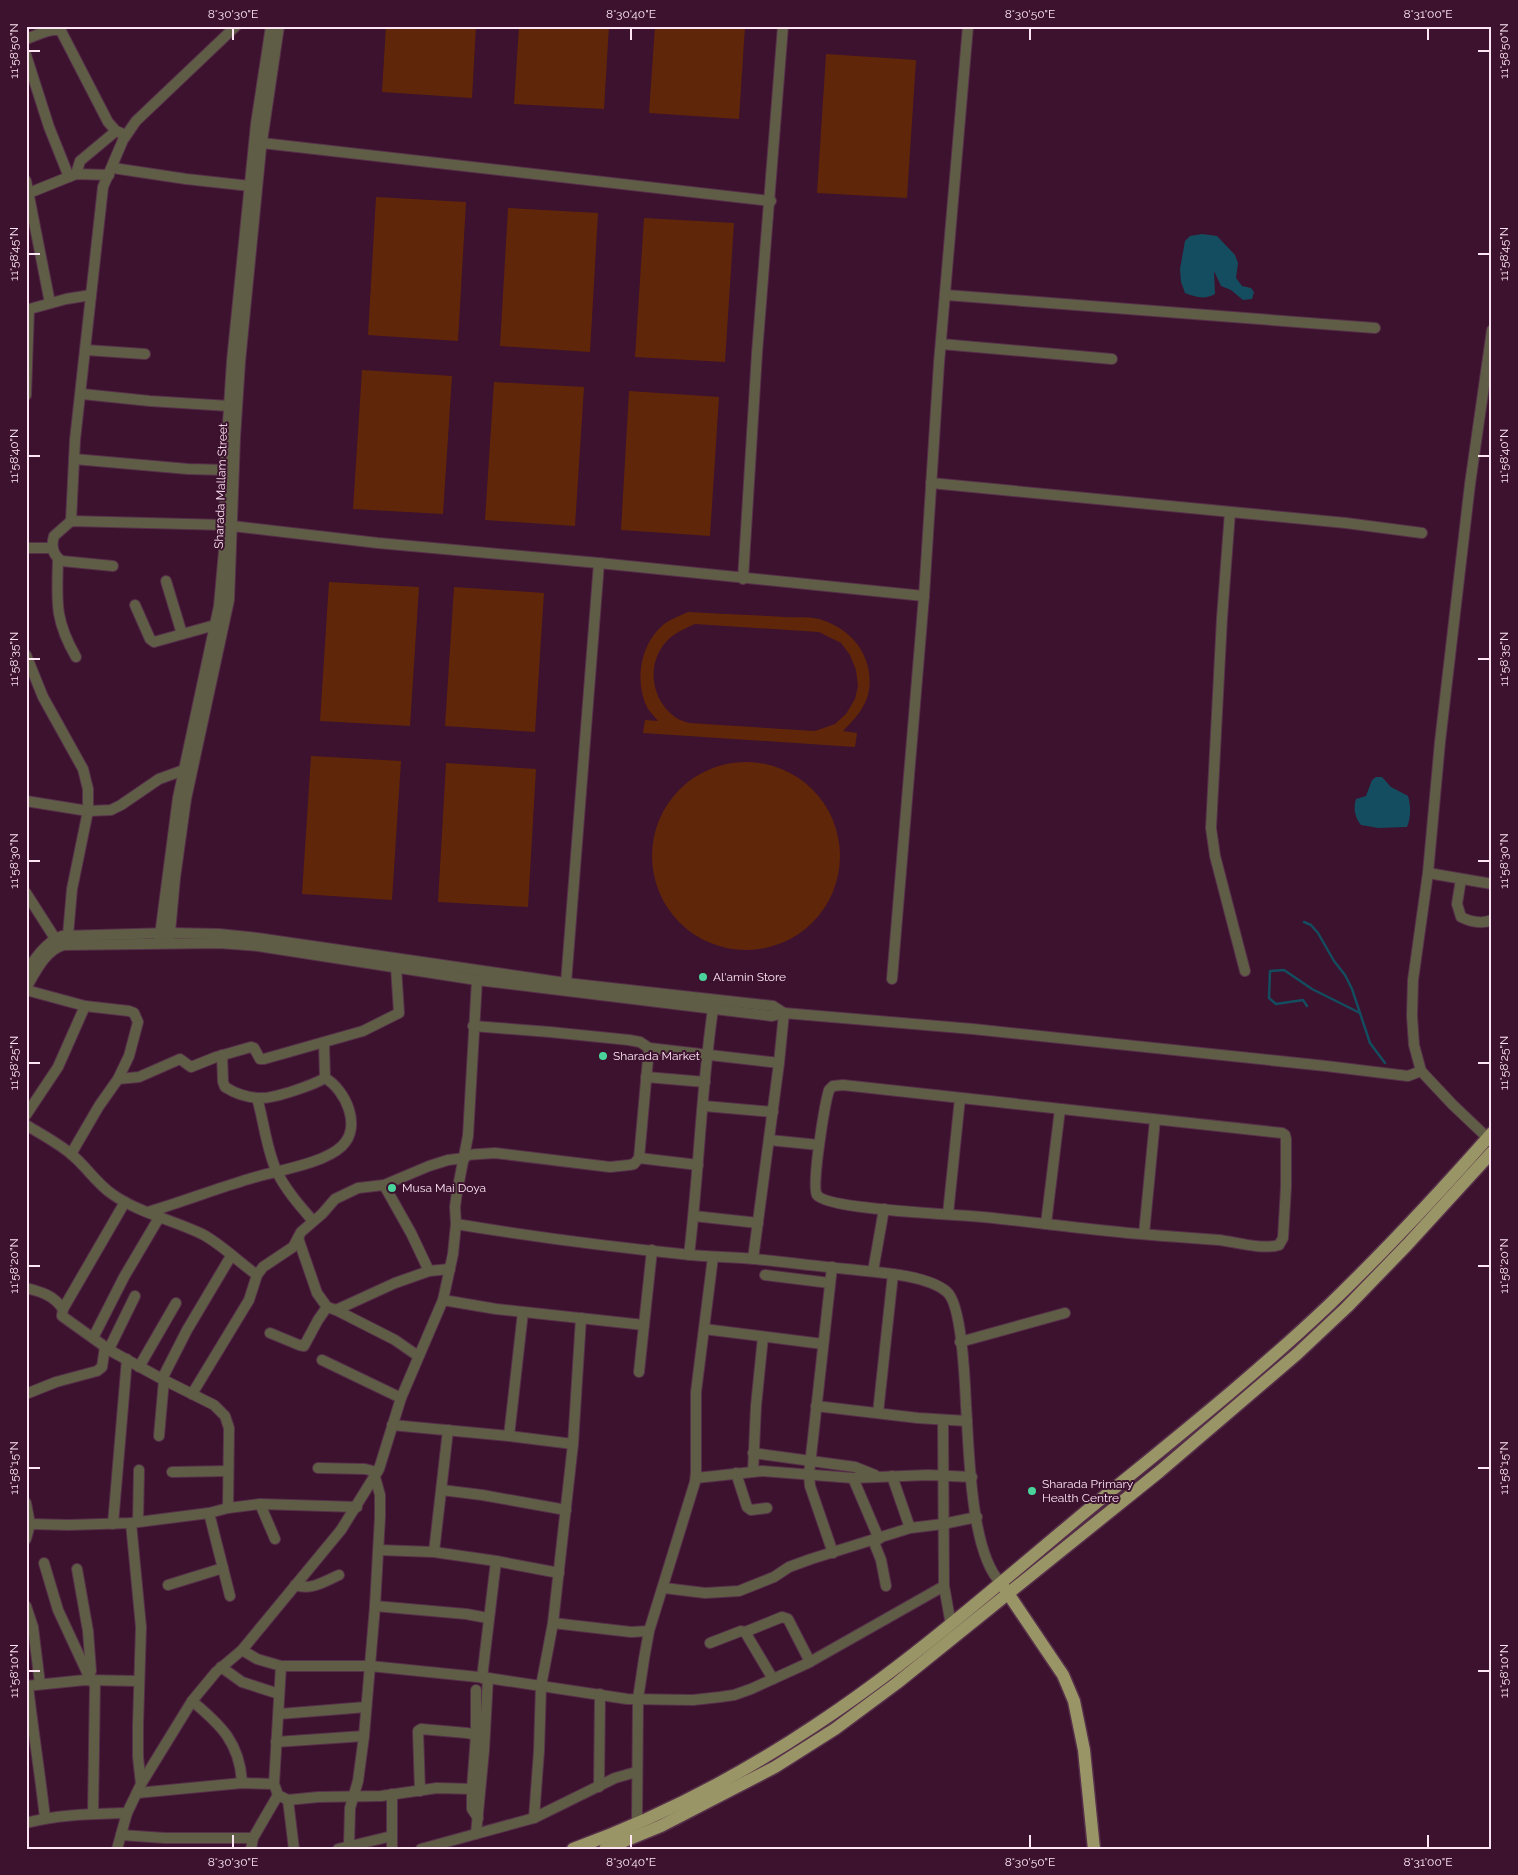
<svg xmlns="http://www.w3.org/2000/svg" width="1518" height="1875" viewBox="0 0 1518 1875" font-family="Raleway,sans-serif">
<rect width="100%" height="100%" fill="#3c122e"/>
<!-- green -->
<g fill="#60260a" fill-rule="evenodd">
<path d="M386 26H476L472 98 382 92Z"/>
<path d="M519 26H609L604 109 514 104Z"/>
<path d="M655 26H745L739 119 649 113Z"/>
<path d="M826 54 916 60 907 198 817 193Z"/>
<path d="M376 197 466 202 458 341 368 335Z"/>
<path d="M508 208 598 213 590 352 500 346Z"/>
<path d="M644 218 734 223 725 362 635 357Z"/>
<path d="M362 370 452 376 443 514 353 509Z"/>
<path d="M494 382 584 387 575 526 485 520Z"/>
<path d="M629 391 719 397 710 536 621 530Z"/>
<path d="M329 582 419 587 410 726 320 721Z"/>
<path d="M454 587 544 593 535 732 445 726Z"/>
<path d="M688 612C720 614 752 615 784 617 796 618 811 616 822 620 845 628 862 643 868 667 874 696 863 711 843 731L857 733 855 747 643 733 645 720 658 721C655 717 651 713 648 709 633 681 641 640 667 622 673 618 682 615 688 612ZM695 624 819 632 841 643 850 655 856 670 858 686 855 699 846 714 835 724 815 731 689 723C684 721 679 720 675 717 651 700 646 664 666 642 674 633 684 629 695 624Z"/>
<path d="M311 756 401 761 392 900 302 894Z"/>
<circle cx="746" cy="856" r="94"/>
<path d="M446 763 536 769 528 907 438 902Z"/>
</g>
<!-- water -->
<g fill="#144d5f">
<path d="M1202 234 1217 236 1235 255 1238 263 1236 278 1242 286 1251 288 1254 292 1252 299 1243 300 1231 290 1221 286 1214 271 1215 294C1205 300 1195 297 1185 293L1181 282 1180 269 1185 241 1190 236Z"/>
<path d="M1376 777H1382L1391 787 1408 796C1411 805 1411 818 1407 827L1378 828 1361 825C1355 818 1353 808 1356 799L1366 796 1372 780Z"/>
</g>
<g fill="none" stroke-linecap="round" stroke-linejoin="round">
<!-- stream -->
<g stroke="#144d5f" stroke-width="2.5">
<path d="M1304 922 1311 925 1318 933 1334 961 1345 975 1352 989 1370 1043 1385 1063"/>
<path d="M1307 1006 1303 1000 1276 1004 1269 998 1270 971 1284 970 1312 989 1360 1013"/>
</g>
<!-- minor casing -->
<g stroke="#57304a" stroke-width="12">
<g id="minor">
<path d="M26 39C36 36 51 27 61 31L108 122 116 131 126 135"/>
<path d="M26 55 49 127 69 177"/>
<path d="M262 143 771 201"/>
<path d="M113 168 186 179 250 186"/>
<path d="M76 174 80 161 116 131"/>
<path d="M26 181 50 303"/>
<path d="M29 193 76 174 109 175"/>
<path d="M946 295 1375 328"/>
<path d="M26 310 66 299 91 295"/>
<path d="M1492 330 1470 484 1440 742 1428 873 1413 980 1412 1016 1414 1045 1421 1071 1452 1104 1492 1142"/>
<path d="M941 344 1112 359"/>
<path d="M86 350 145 354"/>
<path d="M82 394 150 401 229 406"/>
<path d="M26 395 29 309"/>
<path d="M74 459 188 469 225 470"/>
<path d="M931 483 1346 523 1422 533"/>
<path d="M1230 512 1222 618 1211 828 1215 856 1245 971"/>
<path d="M71 521 75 440 103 187 123 140 136 121 236 26"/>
<path d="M232 526 378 543 599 563 924 596"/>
<path d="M26 548H52"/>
<path d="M58 559C57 601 54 619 76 657"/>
<path d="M113 566 62 561C52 555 51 546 54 536L71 521 225 525"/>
<path d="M743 579 757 353 783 26"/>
<path d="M166 581 182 634"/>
<path d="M135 605 150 639 154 642 215 625"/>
<path d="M26 655 43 697 83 769 88 789V811L72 889 68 935"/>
<path d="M26 801 88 811 111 810 121 805 159 779 184 770"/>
<path d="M1428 873 1492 884"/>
<path d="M1461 879 1457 904 1461 917C1471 922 1482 924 1492 920"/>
<path d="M26 893 58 943"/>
<path d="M159 943 178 798 219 606 224 551 225 470 232 361 256 124 271 26"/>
<path d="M169 943 175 878 186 799 229 600 235 438 240 362 261 148 279 26"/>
<path d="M26 973C35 958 46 942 62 936L170 933 219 934 257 938 566 983 773 1006 784 1013"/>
<path d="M892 979 924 596 939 363 968 26"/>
<path d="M566 983 599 563"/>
<path d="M26 988C35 973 45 950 64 945L219 943 258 946 477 980 772 1016 784 1013 973 1029 1326 1066 1408 1076 1421 1071"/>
<path d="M26 990 85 1006 129 1011 134 1013 138 1022 129 1056 118 1079 99 1106 71 1154"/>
<path d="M473 1026 550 1032 629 1040 640 1042 649 1048 779 1063"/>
<path d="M222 1055 223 1082 225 1087C236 1094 249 1098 262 1098 276 1098 313 1085 325 1078L324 1043"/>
<path d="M646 1077 705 1082"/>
<path d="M118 1079 139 1077 180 1059 191 1067 216 1057 251 1047 254 1048 260 1059H264L363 1031 399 1013 396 967"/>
<path d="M843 1085 1282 1133 1285 1135 1286 1139V1187L1283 1238 1279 1245C1263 1250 1235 1242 1219 1240 1176 1237 1133 1234 1090 1229 1050 1225 1010 1219 970 1216 947 1214 827 1209 817 1195 811 1186 825 1103 829 1090L833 1086Z"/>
<path d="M257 1098C264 1122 266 1147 276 1170 285 1189 300 1206 313 1221"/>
<path d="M704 1106 773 1112"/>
<path d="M26 1115 58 1067 85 1006"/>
<path d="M26 1125C41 1134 58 1143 71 1154 86 1166 96 1183 112 1194 139 1213 173 1220 202 1234 221 1244 239 1262 257 1275"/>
<path d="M769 1140 819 1145"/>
<path d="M465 1155 495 1153 610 1167 629 1165 634 1164 639 1158 649 1048"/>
<path d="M639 1158 698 1165"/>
<path d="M384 1185 411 1233 429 1271"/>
<path d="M125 1202 63 1309 62 1316 111 1351 162 1379 214 1405 225 1416 229 1428 228 1508"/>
<path d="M148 1212C182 1202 215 1189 249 1179 274 1171 324 1164 342 1146 362 1127 346 1090 325 1078"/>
<path d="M948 1214 960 1098"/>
<path d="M694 1216 758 1223"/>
<path d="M456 1224C534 1237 612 1247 691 1255 712 1257 734 1257 755 1259 785 1262 816 1266 847 1269 873 1272 927 1274 947 1292 962 1305 965 1383 966 1405 969 1448 970 1553 1001 1583"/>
<path d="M1046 1224 1060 1109"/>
<path d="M1144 1234 1155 1120"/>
<path d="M298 1238 317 1293 327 1307"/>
<path d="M689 1255C699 1173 701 1090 713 1009"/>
<path d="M753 1259 779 1063 784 1013"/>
<path d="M832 1267 809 1474 810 1486 833 1553"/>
<path d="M873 1271 884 1209"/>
<path d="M765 1275 830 1283"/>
<path d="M26 1288C42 1292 53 1295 63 1309"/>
<path d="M443 1300 496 1309 644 1325"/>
<path d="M336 1310 395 1340 418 1356"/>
<path d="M704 1329 823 1344"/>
<path d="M270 1333 299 1345 304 1346 318 1320 327 1307 336 1310 395 1283 429 1271 450 1269"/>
<path d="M93 1338 124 1277 160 1216"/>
<path d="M960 1342 1065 1313"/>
<path d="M109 1349 135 1296"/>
<path d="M322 1360 401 1398"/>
<path d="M139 1367 176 1303"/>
<path d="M639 1372 652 1250"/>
<path d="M162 1379 187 1330 231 1256"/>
<path d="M26 1394 56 1382 97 1371 102 1367 105 1347"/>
<path d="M192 1394 249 1300 257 1275 263 1267 293 1247 301 1232 322 1214 335 1199 358 1188 384 1185 429 1166 448 1160 465 1158"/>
<path d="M816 1406 918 1418 967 1421"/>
<path d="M878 1413 893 1274"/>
<path d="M943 1420 944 1586 951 1625"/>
<path d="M392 1425 509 1436 573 1444"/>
<path d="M159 1436 164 1380"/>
<path d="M509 1436 523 1312"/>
<path d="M753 1453 855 1467 875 1475"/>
<path d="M318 1468 365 1469 377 1472"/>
<path d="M172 1472 228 1471"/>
<path d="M753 1472 756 1406 763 1337"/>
<path d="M736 1473 747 1507 751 1510 767 1508"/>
<path d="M892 1476 910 1528"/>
<path d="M696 1478 762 1471 853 1478 928 1475 972 1477"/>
<path d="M853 1478 879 1539"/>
<path d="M442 1490 482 1495 566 1510"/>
<path d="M26 1503 30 1524 26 1539"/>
<path d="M260 1504 275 1539"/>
<path d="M209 1513 230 1596"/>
<path d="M138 1522 139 1470"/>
<path d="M131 1523 141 1627 138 1725V1757L141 1784"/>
<path d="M30 1524 69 1525 131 1523 209 1513 228 1508 260 1504 357 1507"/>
<path d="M113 1524 127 1359"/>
<path d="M873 1540 881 1560 886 1586"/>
<path d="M379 1550 434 1552 496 1561 559 1573"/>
<path d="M434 1552 448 1430"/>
<path d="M44 1563 58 1610 91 1681"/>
<path d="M77 1569 88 1631 91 1671 89 1676"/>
<path d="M168 1585 223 1568"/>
<path d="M295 1585C311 1591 325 1581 339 1575"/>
<path d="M664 1588 705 1593 739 1591 774 1577 789 1567 811 1559 910 1528 943 1524 977 1517"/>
<path d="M26 1606 33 1627 40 1684"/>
<path d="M375 1606 466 1614 488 1618"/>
<path d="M553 1623 631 1632 649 1631"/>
<path d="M745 1632 782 1617 788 1619 810 1662"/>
<path d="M710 1643 741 1631 745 1632 773 1679"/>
<path d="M242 1650 257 1659 281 1666H370L488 1678 627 1699 693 1700 720 1697 734 1695 751 1689 808 1663 944 1586"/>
<path d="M281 1666 274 1784 278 1795 288 1800 318 1797 381 1796 437 1788 472 1789V1809L478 1818"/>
<path d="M221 1667 242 1682 279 1694"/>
<path d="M482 1678 496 1561"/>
<path d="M26 1686 85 1680 138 1681"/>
<path d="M28 1686C33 1730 40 1774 45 1818"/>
<path d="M192 1701C221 1725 240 1743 242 1783"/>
<path d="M279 1714 366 1707"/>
<path d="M476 1735V1690"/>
<path d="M276 1742 364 1736"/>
<path d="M599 1787 600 1694"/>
<path d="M420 1791 418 1731 421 1729 467 1733 476 1735 472 1789"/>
<path d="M137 1793 242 1783 274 1784"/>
<path d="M392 1794V1849"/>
<path d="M288 1800 294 1849"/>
<path d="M93 1814 95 1681"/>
<path d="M534 1818 539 1751 541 1686 553 1623 573 1444 581 1318"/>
<path d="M26 1823C59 1814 93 1814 127 1813"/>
<path d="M637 1823 638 1699 644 1659 649 1631 695 1482 696 1472V1392L713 1257"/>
<path d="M476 1834 484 1750 488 1678"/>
<path d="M121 1835 165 1838H253"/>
<path d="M349 1846 350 1808 358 1781 364 1736 375 1606 380 1517V1495L375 1477"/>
<path d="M117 1849 127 1813 141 1784 192 1701 216 1672 242 1650 341 1530 379 1469 401 1398 443 1300 453 1254 456 1224 455 1207 457 1192 468 1136 477 980"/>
<path d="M251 1849 253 1838 278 1795"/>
<path d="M338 1849 392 1836"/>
<path d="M421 1849 534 1818 615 1778 636 1772"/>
</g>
</g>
<!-- major casing -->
<g stroke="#57304a" stroke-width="15">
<g id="major">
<path d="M1003 1586 1063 1675 1074 1701 1084 1750 1094 1849"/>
<path d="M573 1849C658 1818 739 1776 814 1726 907 1665 993 1589 1078 1518 1163 1448 1250 1380 1330 1304 1386 1250 1440 1192 1492 1133"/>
<path d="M605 1849 661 1826 775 1767 835 1729 897 1683 1159 1472 1297 1354 1347 1307 1407 1245 1492 1152"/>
</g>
</g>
<!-- minor -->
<use href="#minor" stroke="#5f5d46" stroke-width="10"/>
<!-- major -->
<use href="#major" stroke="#9a9566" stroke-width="12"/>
</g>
<!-- ticks -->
<path fill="none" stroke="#fde5f3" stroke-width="2" d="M233 28V40M631 28V40M1030 28V40M1428 28V40M28 51H40M1478 51H1490M28 254H40M1478 254H1490M28 456H40M1478 456H1490M28 659H40M1478 659H1490M28 861H40M1478 861H1490M28 1063H40M1478 1063H1490M28 1266H40M1478 1266H1490M28 1468H40M1478 1468H1490M28 1671H40M1478 1671H1490M233 1835V1848M631 1835V1848M1030 1835V1848M1428 1835V1848"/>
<!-- markers -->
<g fill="#4ad49c" stroke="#3c122e" stroke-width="2">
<circle cx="703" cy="977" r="5"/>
<circle cx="603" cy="1056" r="5"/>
<circle cx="392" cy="1188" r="5"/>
<circle cx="1032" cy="1491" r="5"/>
</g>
<g text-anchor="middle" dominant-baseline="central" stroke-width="4" stroke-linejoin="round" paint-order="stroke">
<!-- street labels -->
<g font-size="12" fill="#fde5f3" stroke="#3c122e">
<text transform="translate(221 486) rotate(-88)">Sharada Mallam Street</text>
</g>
<!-- poi labels -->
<g font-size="12" fill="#fde5f3" stroke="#3c122e" text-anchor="start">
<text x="713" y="977">Al'amin Store</text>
<text x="613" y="1056">Sharada Market</text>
<text x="402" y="1188">Musa Mai Doya</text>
<text x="1042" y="1484">Sharada Primary<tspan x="1042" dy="14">Health Centre</tspan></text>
</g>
</g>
<!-- border -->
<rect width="1518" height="1875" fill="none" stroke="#3c122e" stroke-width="55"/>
<rect x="28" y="28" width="1462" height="1820" fill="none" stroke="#fde5f3" stroke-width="2"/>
<g font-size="12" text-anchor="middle" fill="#fde5f3">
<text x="233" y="18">8°30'30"E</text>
<text x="631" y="18">8°30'40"E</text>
<text x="1030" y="18">8°30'50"E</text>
<text x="1428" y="18">8°31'00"E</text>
<text transform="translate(14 51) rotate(-90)" y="4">11°58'50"N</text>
<text transform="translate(1504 51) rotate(-90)" y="4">11°58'50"N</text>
<text transform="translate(14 254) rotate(-90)" y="4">11°58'45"N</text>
<text transform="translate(1504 254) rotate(-90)" y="4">11°58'45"N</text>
<text transform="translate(14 456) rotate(-90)" y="4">11°58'40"N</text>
<text transform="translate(1504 456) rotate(-90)" y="4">11°58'40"N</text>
<text transform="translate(14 659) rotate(-90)" y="4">11°58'35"N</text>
<text transform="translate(1504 659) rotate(-90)" y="4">11°58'35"N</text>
<text transform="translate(14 861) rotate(-90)" y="4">11°58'30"N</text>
<text transform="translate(1504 861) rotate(-90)" y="4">11°58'30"N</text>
<text transform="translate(14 1063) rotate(-90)" y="4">11°58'25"N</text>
<text transform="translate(1504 1063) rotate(-90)" y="4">11°58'25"N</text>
<text transform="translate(14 1266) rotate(-90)" y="4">11°58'20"N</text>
<text transform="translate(1504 1266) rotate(-90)" y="4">11°58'20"N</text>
<text transform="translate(14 1468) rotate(-90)" y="4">11°58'15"N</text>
<text transform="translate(1504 1468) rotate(-90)" y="4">11°58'15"N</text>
<text transform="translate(14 1671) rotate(-90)" y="4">11°58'10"N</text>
<text transform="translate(1504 1671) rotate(-90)" y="4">11°58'10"N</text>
<text x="233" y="1866">8°30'30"E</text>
<text x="631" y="1866">8°30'40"E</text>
<text x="1030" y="1866">8°30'50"E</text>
<text x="1428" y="1866">8°31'00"E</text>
</g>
</svg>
